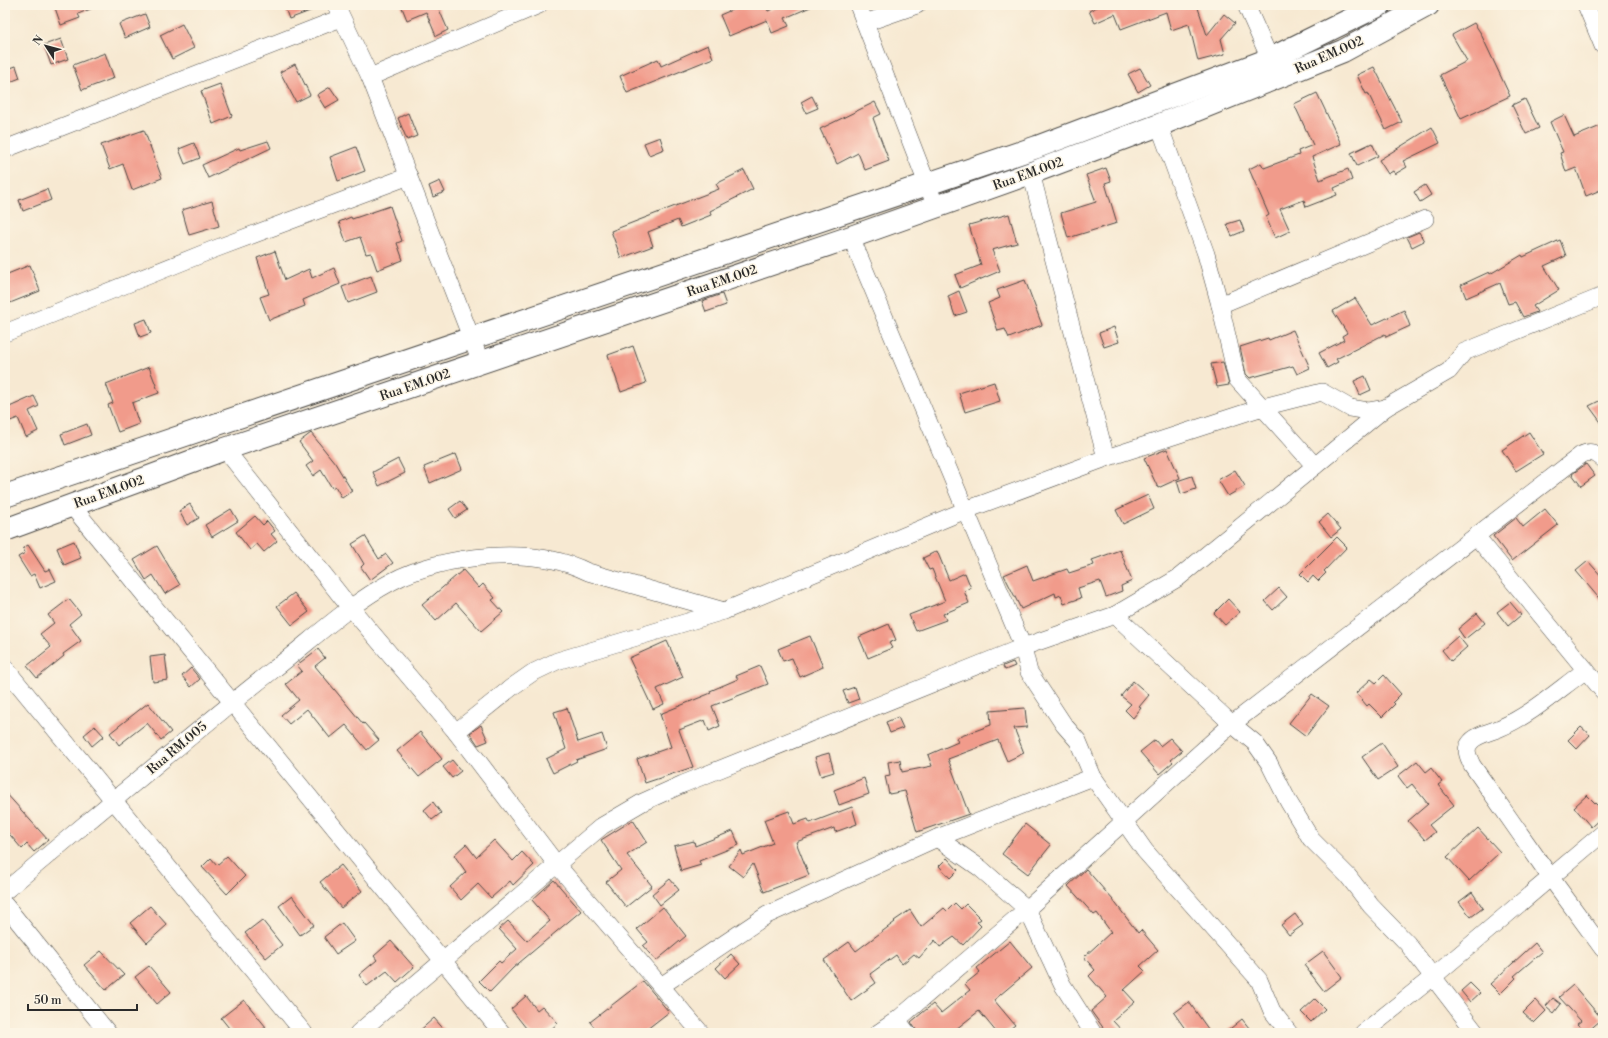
<svg xmlns="http://www.w3.org/2000/svg" width="1608" height="1038" viewBox="0 0 1608 1038" font-family="'Libre Bodoni',serif">
<rect width="100%" height="100%" fill="#fcf5e5"/>
<filter id="ink" filterUnits="userSpaceOnUse"><feTurbulence type="fractalNoise" baseFrequency=".025" numOctaves="2"/><feDisplacementMap in="SourceGraphic" scale="8" xChannelSelector="R" yChannelSelector="G"/><feConvolveMatrix kernelMatrix="1 2 1 2 8 2 1 2 1" color-interpolation-filters="sRGB"/></filter>
<filter id="wash" filterUnits="userSpaceOnUse"><feTurbulence type="fractalNoise" baseFrequency=".012" numOctaves="4" result="noise"/><feDisplacementMap in="SourceGraphic" scale="16" xChannelSelector="R" yChannelSelector="G"/><feGaussianBlur stdDeviation="0.9" result="paint"/><feColorMatrix in="noise" values="0 0 0 0 0 0 0 0 0 0 0 0 0 0 0 0 0 1.4 0 .05"/><feComposite in="paint" operator="in"/></filter>
<g filter="url(#wash)">
<rect width="100%" height="100%" fill="#f7e9d2"/>
<g id="blocks">
<!-- building -->
<g fill="#f19b8b">
<path d="M54 5H98V6L78 14 80 18 61 25Z"/>
<path d="M284 5H323V6L289 19Z"/>
<path d="M401 5H441L438 7 448 30 436 36 426 12 407 20Z"/>
<path d="M743 5H766L768 11 781 5H815L785 18 789 26 772 33 767 20 729 36 720 15Z"/>
<path d="M1101 5H1197L1207 35 1224 14 1235 23 1221 39 1225 54 1198 61 1189 24 1171 30 1166 12 1121 29 1115 14 1095 23 1089 11Z"/>
<path d="M145 14 150 27 125 38 119 24Z"/>
<path d="M1474 23 1480 32 1510 96 1461 119 1440 75 1467 61 1452 35Z"/>
<path d="M182 24 194 48 172 59 160 35Z"/>
<path d="M61 39 68 59 51 65 44 45Z"/>
<path d="M708 45 713 58 627 93 620 76 658 59 661 66Z"/>
<path d="M105 53 114 78 82 90 73 65Z"/>
<path d="M295 64 310 95 296 102 280 72Z"/>
<path d="M16 66 20 78 5 84V70Z"/>
<path d="M1374 67 1402 122 1386 130 1368 93 1366 94 1357 75Z"/>
<path d="M1140 68 1150 85 1138 92 1128 74Z"/>
<path d="M220 84 232 116 213 124 201 91Z"/>
<path d="M330 87 339 100 325 108 317 95Z"/>
<path d="M1317 93 1341 144 1312 157 1320 180 1348 169 1352 180 1334 188 1337 195 1306 207 1304 200 1280 209 1290 231 1275 238 1266 217 1269 215 1249 169 1261 163 1264 168 1299 155 1298 151 1313 145 1294 104Z"/>
<path d="M812 96 818 108 806 113 801 102Z"/>
<path d="M1525 99 1539 128 1526 134 1512 105Z"/>
<path d="M875 102 881 114 873 118 889 161 865 170 858 153 837 164 820 129Z"/>
<path d="M408 113 417 136 407 140 398 118Z"/>
<path d="M1564 115 1574 137 1603 125V189L1586 196 1576 168 1566 172 1560 153 1563 152 1550 122Z"/>
<path d="M1432 127 1440 143 1403 161 1407 167 1395 174 1393 171 1388 174 1379 160Z"/>
<path d="M144 130 162 178 132 190 123 164 110 169 101 145Z"/>
<path d="M660 137 664 149 649 155 644 143Z"/>
<path d="M268 141 271 148 208 178 202 165 239 148 240 150Z"/>
<path d="M194 143 200 158 185 164 179 149Z"/>
<path d="M1372 143 1378 156 1357 166 1351 153Z"/>
<path d="M356 147 365 171 338 181 330 157Z"/>
<path d="M1106 168 1111 181 1105 183 1117 223 1068 238 1061 213 1096 202 1086 175Z"/>
<path d="M744 170 753 189 710 211 711 215 681 227 678 220 648 232 653 246 621 258 611 231 719 189 716 184Z"/>
<path d="M440 181 445 192 433 197 429 186Z"/>
<path d="M1425 185 1431 195 1420 202 1414 192Z"/>
<path d="M47 189 51 200 23 211 19 200Z"/>
<path d="M212 201 219 226 189 235 182 210Z"/>
<path d="M390 206 402 241 397 243 403 260 377 270 371 253 366 254 360 237 346 242 339 222 351 217 352 219Z"/>
<path d="M1009 214 1017 243 992 250 1000 271 960 288 955 275 981 265 969 225Z"/>
<path d="M1240 220 1244 231 1232 236 1227 224Z"/>
<path d="M1419 232 1424 241 1412 247 1407 237Z"/>
<path d="M1560 240 1566 256 1544 266 1559 290 1533 306 1537 312 1523 317 1515 302 1508 304 1500 283 1466 298 1461 285 1489 272 1490 274 1522 255 1523 257Z"/>
<path d="M275 251 285 280 309 269 312 278 334 268 340 284 303 300 305 306 269 320 260 297 269 294 257 258Z"/>
<path d="M30 265 40 291 5 305V275Z"/>
<path d="M371 276 377 292 348 303 342 287Z"/>
<path d="M1025 280 1042 325 1009 338 1005 329 998 331 988 303 1000 298 997 290Z"/>
<path d="M959 291 967 312 955 316 948 296Z"/>
<path d="M722 294 726 305 706 312 702 301Z"/>
<path d="M1355 298 1372 325 1404 310 1410 326 1386 337 1385 334 1336 359 1338 362 1327 368 1319 353 1344 340 1342 336 1347 333 1333 311Z"/>
<path d="M146 319 151 333 140 337 135 323Z"/>
<path d="M1114 327 1119 342 1104 347 1099 333Z"/>
<path d="M1293 330 1310 368 1297 374 1293 366 1250 378 1246 374 1240 347 1268 338 1269 340Z"/>
<path d="M633 346 646 383 621 392 608 355Z"/>
<path d="M1223 362 1229 385 1217 387 1211 364Z"/>
<path d="M149 367 159 393 132 403 139 424 118 432 108 405 113 403 106 384Z"/>
<path d="M1365 376 1371 390 1360 395 1354 381Z"/>
<path d="M994 382 1000 401 965 412 959 393Z"/>
<path d="M34 396 39 406 29 411 38 431 26 437 18 418 5 423V409Z"/>
<path d="M1603 399V425L1589 406Z"/>
<path d="M87 424 91 435 65 445 61 434Z"/>
<path d="M1529 432 1543 454 1516 471 1502 450Z"/>
<path d="M311 433 335 463 352 491 342 498 335 486 332 488 321 470 313 476 306 466 313 461 299 442Z"/>
<path d="M1167 449 1180 478 1158 488 1144 458Z"/>
<path d="M456 454 462 469 430 483 424 467Z"/>
<path d="M398 459 405 473 379 486 373 472Z"/>
<path d="M1586 464 1595 476 1581 486 1572 474Z"/>
<path d="M1235 470 1245 486 1228 496 1218 480Z"/>
<path d="M1192 476 1196 489 1181 494 1177 481Z"/>
<path d="M1148 495 1154 509 1123 524 1116 510Z"/>
<path d="M460 501 467 510 455 518 449 509Z"/>
<path d="M190 504 199 518 187 525 179 511Z"/>
<path d="M231 509 238 521 212 537 205 525Z"/>
<path d="M1545 509 1558 525 1512 561 1493 536 1516 518 1523 527Z"/>
<path d="M1328 514 1341 529 1331 537 1319 522Z"/>
<path d="M255 516 263 525 267 521 275 531 271 534 277 541 264 552 257 544 250 550 236 532Z"/>
<path d="M365 536 379 559 386 554 393 563 370 580 361 567 364 564 352 544Z"/>
<path d="M1337 537 1347 547 1324 571 1326 573 1318 581 1313 576 1308 582 1300 574Z"/>
<path d="M74 541 81 558 64 565 57 548Z"/>
<path d="M28 545 45 571 50 569 56 581 40 588 34 574 30 576 18 557 25 553 23 548Z"/>
<path d="M157 546 180 585 165 594 153 575 146 580 134 560Z"/>
<path d="M1120 550 1132 581 1121 586 1122 591 1106 597 1100 581 1078 588 1081 598 1064 604 1061 595 1056 597 1055 593 1021 609 1004 575 1027 565 1033 581 1067 569 1069 573 1094 565 1092 560Z"/>
<path d="M937 551 949 580 965 573 971 588 964 591 969 603 943 614 946 620 916 631 909 615 945 601 932 569 929 570 923 558Z"/>
<path d="M1588 561 1603 578V603L1576 571Z"/>
<path d="M463 570 479 588 483 584 495 598 492 600 503 612 481 631 456 603 436 621 422 605Z"/>
<path d="M1279 588 1287 597 1273 610 1265 601Z"/>
<path d="M294 593 309 612 292 625 277 606Z"/>
<path d="M69 599 81 614 69 624 81 641 63 654 64 656 37 678 27 666 51 647 40 634 54 623 48 615Z"/>
<path d="M1228 599 1240 612 1225 625 1214 613Z"/>
<path d="M1510 602 1521 615 1508 626 1497 612Z"/>
<path d="M1477 613 1485 623 1465 639 1458 629Z"/>
<path d="M889 624 896 640 889 643 892 648 868 658 859 637Z"/>
<path d="M810 636 823 667 800 677 792 658 783 661 778 649Z"/>
<path d="M1458 636 1467 647 1451 661 1442 650Z"/>
<path d="M667 641 683 677 657 689 664 704 653 709 629 658Z"/>
<path d="M318 649 325 658 315 666 363 724 364 723 379 740 367 750 346 725 330 738 307 709 289 724 281 715 299 700 286 684 302 671 297 665Z"/>
<path d="M165 655 168 680 153 682 150 657Z"/>
<path d="M1013 662 1015 666 1005 670 1003 666Z"/>
<path d="M760 666 768 684 712 706 720 726 709 731 705 720 679 730 693 767 645 783 637 759 671 747 660 714 711 693 710 691 738 679 736 676Z"/>
<path d="M191 668 200 679 191 687 182 676Z"/>
<path d="M1384 675 1401 694 1393 702 1395 704 1382 717 1369 704 1367 706 1356 693 1371 679 1376 683Z"/>
<path d="M1133 681 1149 695 1139 707 1141 708 1133 718 1125 710 1131 704 1121 696Z"/>
<path d="M855 687 859 699 848 703 843 691Z"/>
<path d="M1312 694 1329 706 1306 736 1289 723Z"/>
<path d="M148 703 171 732 161 740 147 723 119 745 110 733Z"/>
<path d="M567 708 578 742 602 734 607 749 576 760 577 761 553 773 546 759 566 749 554 712Z"/>
<path d="M1025 708 1027 727 1014 728 1024 753 1007 761 998 740 948 759 969 814 917 832 905 791 889 794 885 776 890 775 888 762 900 760 902 772 932 766 928 755 958 742 956 738 991 725 990 711Z"/>
<path d="M898 717 903 728 890 733 886 722Z"/>
<path d="M481 725 488 741 478 745 470 733Z"/>
<path d="M95 726 104 736 92 746 84 735Z"/>
<path d="M1581 727 1590 735 1577 749 1568 740Z"/>
<path d="M420 732 442 759 419 777 397 751Z"/>
<path d="M1170 738 1182 751 1171 760 1173 762 1159 774 1140 752 1155 740 1160 746Z"/>
<path d="M1382 743 1398 767 1378 780 1362 757Z"/>
<path d="M829 753 834 772 821 776 815 757Z"/>
<path d="M452 760 461 771 452 778 443 767Z"/>
<path d="M1417 761 1426 772 1431 768 1442 782 1438 785 1454 805 1429 825 1435 832 1425 840 1408 821 1428 804 1412 784 1407 788 1398 776Z"/>
<path d="M864 778 869 794 839 805 834 790Z"/>
<path d="M5 792 48 840 34 852 27 844 22 849 5 829Z"/>
<path d="M1587 795 1603 811V816L1591 827 1574 807Z"/>
<path d="M433 802 441 813 432 820 424 810Z"/>
<path d="M852 807 857 824 835 832 834 828 796 842 809 875 764 892 753 864 743 877 729 866 741 850 743 855 773 843 764 820 789 811 794 824 808 819 810 823Z"/>
<path d="M633 820 647 842 627 855 652 886 626 907 606 882 621 870 601 840Z"/>
<path d="M1025 824 1051 845 1028 874 1002 854Z"/>
<path d="M1478 828 1500 852 1469 881 1447 857Z"/>
<path d="M733 831 739 845 699 861 701 865 681 871 674 846 694 841 695 846Z"/>
<path d="M494 840 513 861 522 852 534 865 513 885 510 881 491 898 478 884 461 900 450 887 466 872 454 855 466 844 476 857Z"/>
<path d="M227 856 245 876 227 894 202 867 211 858 217 865Z"/>
<path d="M947 858 958 870 950 878 939 866Z"/>
<path d="M341 865 362 891 341 908 320 882Z"/>
<path d="M1086 869 1113 900 1138 933 1141 930 1158 950 1140 966 1145 971 1124 990 1135 1002 1113 1021 1124 1033H1107L1091 1011 1107 997 1089 976 1095 970 1084 957 1111 932 1097 913 1094 915 1068 886Z"/>
<path d="M670 879 679 890 660 905 652 894Z"/>
<path d="M554 880 581 911 513 968 490 992 479 981 499 961 501 963 517 949 499 929 508 921 527 941 550 921 532 900Z"/>
<path d="M1472 892 1483 908 1471 917 1459 902Z"/>
<path d="M292 896 314 925 300 935 279 906Z"/>
<path d="M955 903 961 909 966 904 981 919 977 922 981 926 963 945 954 937 940 947 935 940 919 958 914 954 902 964 896 955 870 974 876 983 851 1001 824 960 849 942 856 951 895 922 894 921 910 910 921 927 944 908 947 911Z"/>
<path d="M150 906 167 925 147 943 130 923Z"/>
<path d="M663 907 686 936 656 961 643 946 648 942 637 929Z"/>
<path d="M1295 914 1303 925 1289 935 1281 925Z"/>
<path d="M262 920 282 945 266 958 245 933Z"/>
<path d="M342 923 355 941 336 954 324 937Z"/>
<path d="M391 941 414 967 397 982 387 971 367 986 359 975 377 960 374 956Z"/>
<path d="M1010 941 1032 968 994 1000 1015 1025 1005 1033H997L979 1011 951 1033H918L911 1022 933 1004 941 1013 970 990 965 984 980 972 977 968Z"/>
<path d="M1535 943 1542 952 1514 976 1516 978 1500 994 1490 984Z"/>
<path d="M101 951 124 975 106 990 84 965Z"/>
<path d="M1323 951 1342 977 1324 991 1304 965Z"/>
<path d="M731 954 740 964 725 978 716 968Z"/>
<path d="M149 966 171 992 157 1004 135 977Z"/>
<path d="M643 981 669 1012 642 1033H599L590 1022Z"/>
<path d="M1470 983 1480 993 1470 1002 1461 991Z"/>
<path d="M1573 985 1602 1019 1586 1033 1577 1024 1581 1021 1559 997Z"/>
<path d="M526 996 537 1010 542 1006 558 1023 547 1033H530L511 1009Z"/>
<path d="M1553 998 1561 1004 1554 1013 1546 1006Z"/>
<path d="M1315 999 1325 1009 1311 1022 1301 1012Z"/>
<path d="M244 1000 266 1027 258 1033H233L221 1018Z"/>
<path d="M1536 1000 1546 1011 1534 1023 1523 1013Z"/>
<path d="M1189 1002 1211 1033H1188L1174 1013Z"/>
<path d="M434 1018 447 1033H417Z"/>
<path d="M1242 1019 1253 1033H1225Z"/>
</g>
</g>
</g>
<g filter="url(#ink)">
<use href="#blocks" fill-opacity="0" stroke="#4a4844" stroke-width="1"/>
<g fill="none" stroke-linecap="round" stroke-linejoin="round">
<!-- street casing -->
<g stroke="#4a4844" stroke-width="18">
<g id="street">
<path d="M336 5 370 77 481 363"/>
<path d="M858 5 936 207"/>
<path d="M1246 5 1270 59"/>
<path d="M1586 5 1603 46"/>
<path d="M865 23 917 5"/>
<path d="M370 77 539 5"/>
<path d="M1159 125 1206 254 1220 305 1237 379 1315 466 1385 408"/>
<path d="M5 149 341 18"/>
<path d="M1031 173 1106 458"/>
<path d="M851 237 1023 647 1029 672 1064 725 1078 741 1093 777 1145 851 1259 980 1272 1011 1289 1033"/>
<path d="M1220 305 1425 219"/>
<path d="M5 333 212 250 409 176"/>
<path d="M225 449 344 600 456 732 557 865 701 1033"/>
<path d="M72 506 502 1033"/>
<path d="M1476 536 1603 691"/>
<path d="M1115 615 1232 724 1255 743 1269 763 1288 801 1311 839 1348 876 1371 906 1407 943 1476 1033"/>
<path d="M5 668 304 1033"/>
<path d="M1586 670C1558 690 1531 715 1500 728 1491 732 1475 735 1470 743 1464 750 1469 758 1472 765L1551 878 1603 949"/>
<path d="M456 732 512 687 532 673 557 661 724 611 966 510 1106 458 1263 407 1322 392 1350 408 1368 411 1385 408 1449 371 1464 352 1603 296"/>
<path d="M937 838 980 868 1027 909 1062 984 1093 1033"/>
<path d="M5 891C94 817 182 742 273 670 311 641 348 605 391 582 443 554 535 545 588 572L724 611"/>
<path d="M5 905 108 1033"/>
<path d="M661 986 767 915 937 838 1093 777"/>
<path d="M897 1020 907 1033"/>
<path d="M358 1033 602 826 643 802 683 784 1023 647 1115 615 1178 578 1315 466"/>
<path d="M878 1033 897 1020 1027 909 1232 724 1581 455C1590 450 1596 453 1603 459"/>
<path d="M1363 1033 1433 977 1603 833"/>
</g>
</g>
<!-- secondary casing -->
<g stroke="#4a4844" stroke-width="24">
<g id="secondary">
<path d="M5 496 1037 147 1270 59 1380 5"/>
<path d="M5 530 225 449 851 237 1031 173 1159 125 1343 51 1428 5"/>
</g>
</g>
<!-- street -->
<use href="#street" stroke="#fff" stroke-width="17"/>
<!-- secondary -->
<use href="#secondary" stroke="#fff" stroke-width="22"/>
</g>
</g>
<g text-anchor="middle" dominant-baseline="central" stroke-width="3" stroke-linejoin="round" paint-order="stroke">
<!-- street labels -->
<g font-size="13" fill="#2b2b2b" stroke="#fcf5e5">
<text transform="translate(1329 55) rotate(-24)">Rua EM.002</text>
<text transform="translate(1028 174) rotate(-20)">Rua EM.002</text>
<text transform="translate(722 281) rotate(-19)">Rua EM.002</text>
<text transform="translate(415 385) rotate(-19)">Rua EM.002</text>
<text transform="translate(109 492) rotate(-20)">Rua EM.002</text>
<text transform="translate(177 748) rotate(-40)">Rua RM.005</text>
</g>
</g>
<!-- margin -->
<rect width="1608" height="1038" fill="none" stroke="#fcf5e5" stroke-width="20"/>
<!-- north arrow -->
<g transform="translate(46 46) rotate(306)" stroke="#fcf5e5" stroke-width="3" paint-order="stroke">
<path d="M0-3L7 15L0 10L-7 15Z" fill="#2b2b2b"/>
<text y="-6" font-size="11" font-weight="bold" text-anchor="middle" fill="#2b2b2b">N</text>
</g>
<!-- scale -->
<path d="M28 1004v6h109v-6" fill="none" stroke="#2b2b2b" stroke-width="2"/>
<text x="34" y="1004" font-size="12" fill="#2b2b2b" stroke="#fcf5e5" stroke-width="3" paint-order="stroke">50 m</text>
</svg>
